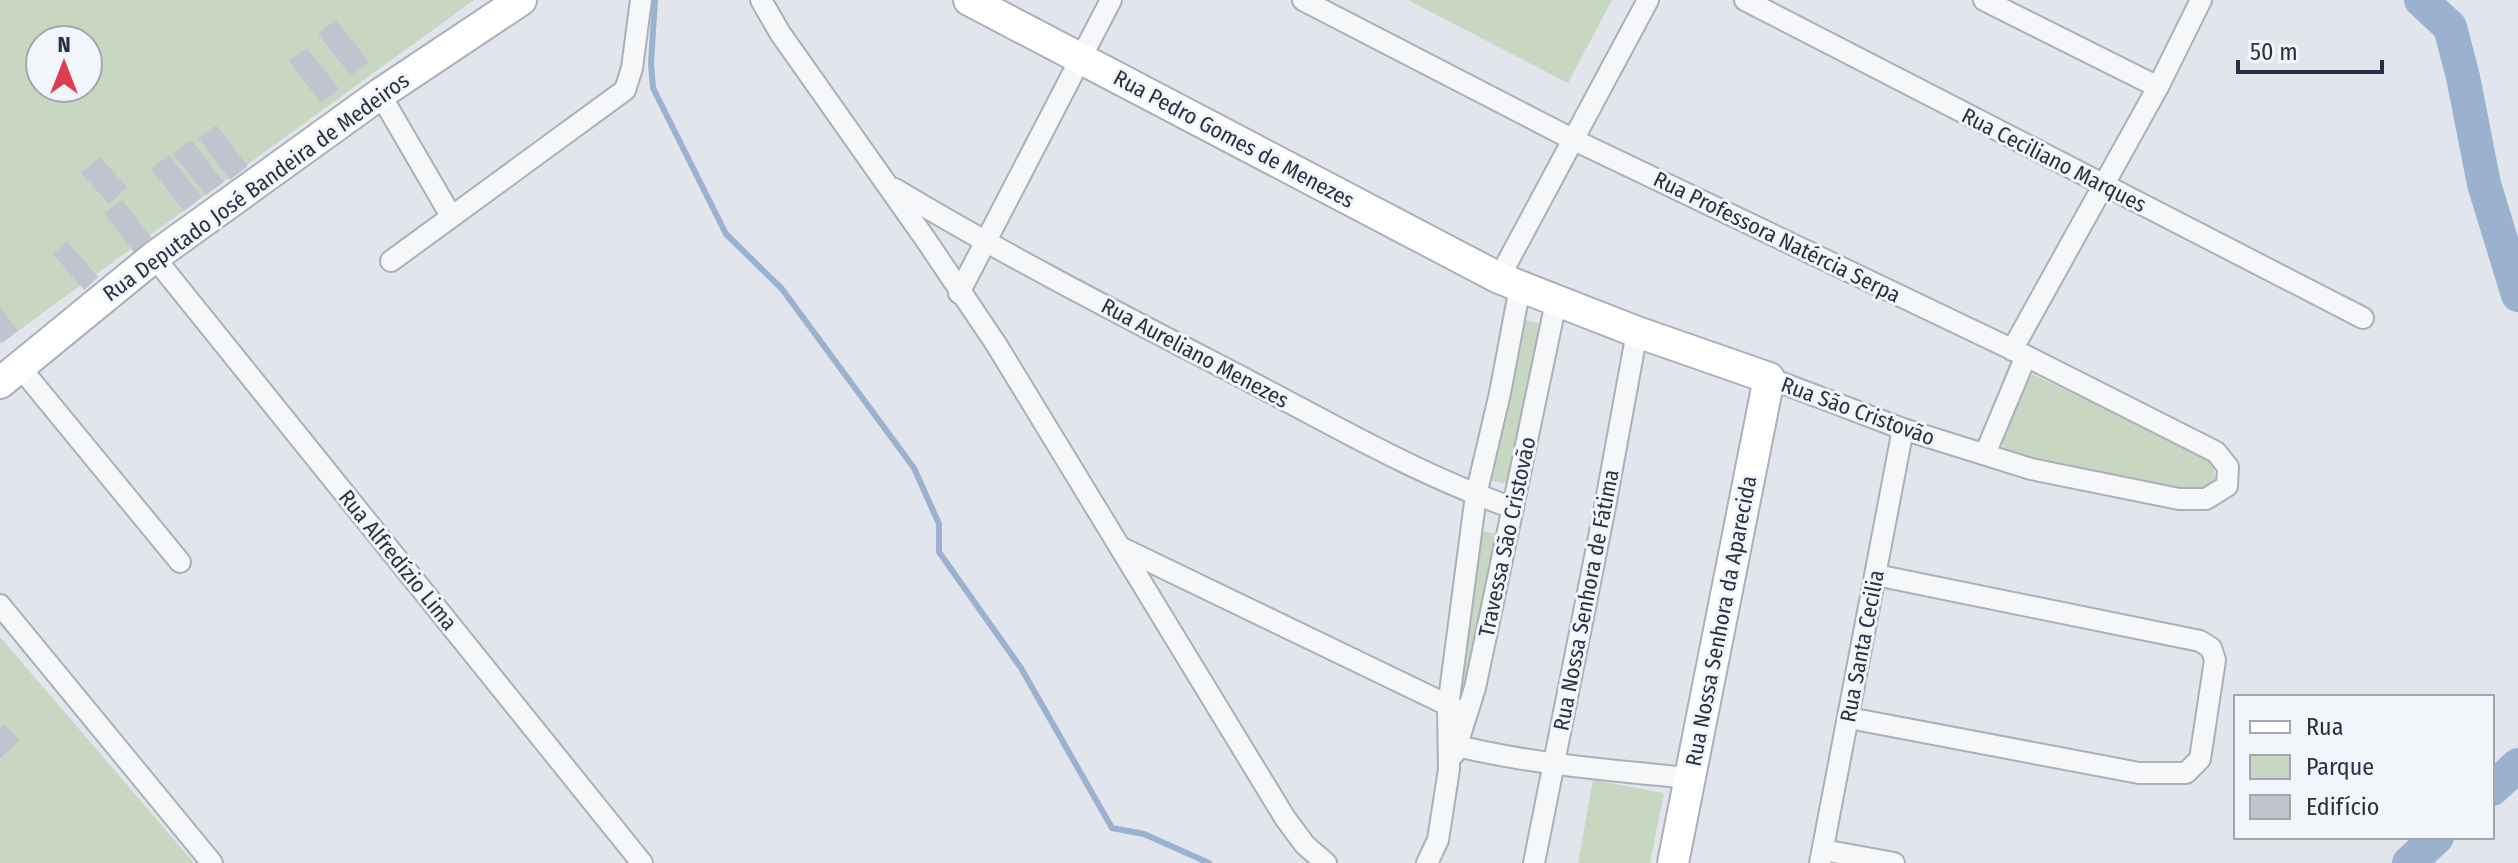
<svg xmlns="http://www.w3.org/2000/svg" width="2518" height="863" viewBox="0 0 2518 863" font-family="'Fira Sans Condensed',sans-serif">
<rect width="100%" height="100%" fill="#e2e6ec"/>
<!-- green -->
<g fill="#c7d7c2" fill-rule="evenodd">
<path d="M0 0H474L0 344ZM40 40H88V88H40Z"/>
<path d="M1408 0H1612L1568 83Z"/>
<path d="M1520 319 1541 324 1506 484 1484 479Z"/>
<path d="M2032 374 2194 450 2213 465 2216 484 2200 496 2006 458 2000 439Z"/>
<path d="M1479 531 1498 534 1472 690 1453 687Z"/>
<path d="M0 637 194 863H0Z"/>
<path d="M1593 780 1664 793 1650 863H1578Z"/>
</g>
<g fill="none" stroke-linecap="round" stroke-linejoin="round">
<!-- stream -->
<path stroke="#9ab2cf" stroke-width="6" d="M655 0 651 63 653 88 726 234 782 289 914 468 939 524V552L1021 668 1112 828 1144 834 1209 863"/>
<!-- river -->
<g stroke="#9ab2cf" stroke-width="34">
<path d="M2421 0 2450 27 2463 77 2484 184 2518 295"/>
<path d="M2492 789 2518 765"/>
<path d="M2409 863 2437 837"/>
</g>
</g>
<!-- building -->
<g fill="#bfc4cf">
<path d="M336 20 369 62 351 76 318 34Z"/>
<path d="M307 48 339 89 321 103 289 61Z"/>
<path d="M216 125 248 166 230 180 198 138Z"/>
<path d="M191 140 224 182 206 195 173 154Z"/>
<path d="M169 155 202 197 184 211 151 169Z"/>
<path d="M100 157 127 187 109 204 81 173Z"/>
<path d="M122 200 154 241 136 255 104 213Z"/>
<path d="M67 241 98 277 84 290 53 254Z"/>
<path d="M0 307 18 331 2 343 0 341Z"/>
<path d="M5 724 20 741 0 758V728Z"/>
</g>
<g fill="none" stroke-linecap="round" stroke-linejoin="round">
<!-- street casing -->
<g stroke="#aab0ba" stroke-width="24">
<g id="street">
<path d="M761 0 780 33 926 240 996 344 1285 818 1305 845 1326 863"/>
<path d="M1303 0 1572 139 2026 356 2216 452 2228 467 2227 486 2206 499H2179L2031 469 1903 429 1769 378"/>
<path d="M1745 0 2363 318"/>
<path d="M1984 0 2158 87"/>
<path d="M380 94 451 216"/>
<path d="M895 189C1010 258 1130 319 1249 381 1335 426 1421 476 1513 508"/>
<path d="M154 257 642 863"/>
<path d="M391 261 625 90 632 68 641 0"/>
<path d="M1499 278 1648 0"/>
<path d="M959 293 1111 0"/>
<path d="M2012 350 2158 87 2201 0"/>
<path d="M19 366 180 562"/>
<path d="M1985 454 2026 356"/>
<path d="M1122 548 1460 711"/>
<path d="M0 605 212 863"/>
<path d="M1849 718 2139 773H2186L2200 759 2215 660 2211 648 2200 641 1876 575"/>
<path d="M1449 744C1528 764 1609 770 1690 778"/>
<path d="M1454 754 1475 688 1556 302"/>
<path d="M1823 850 1894 863"/>
<path d="M1427 863 1438 840 1449 769 1448 707 1476 495 1500 393 1520 287"/>
<path d="M1534 863 1604 512 1637 332"/>
<path d="M1820 863 1903 429"/>
</g>
</g>
<!-- secondary casing -->
<g stroke="#aab0ba" stroke-width="34">
<g id="secondary">
<path d="M969 0 1499 278 1637 332 1769 378 1673 863"/>
<path d="M0 383 154 257 380 94 521 0"/>
</g>
</g>
<!-- street -->
<use href="#street" stroke="#f5f7f9" stroke-width="20"/>
<!-- secondary -->
<use href="#secondary" stroke="#fff" stroke-width="30"/>
</g>
<g text-anchor="middle" dominant-baseline="central" stroke-width="6" stroke-linejoin="round" paint-order="stroke">
<!-- street labels -->
<g font-size="22" fill="#283246" stroke="#f2f5f9">
<text transform="translate(1234 139) rotate(28)">Rua Pedro Gomes de Menezes</text>
<text transform="translate(2054 160) rotate(27)">Rua Ceciliano Marques</text>
<text transform="translate(256 187) rotate(-36)">Rua Deputado José Bandeira de Medeiros</text>
<text transform="translate(1777 237) rotate(26)">Rua Professora Natércia Serpa</text>
<text transform="translate(1195 353) rotate(28)">Rua Aureliano Menezes</text>
<text transform="translate(1858 411) rotate(20)">Rua São Cristovão</text>
<text transform="translate(1507 537) rotate(-78)">Travessa São Cristovão</text>
<text transform="translate(398 560) rotate(51)">Rua Alfredízio Lima</text>
<text transform="translate(1586 600) rotate(-79)">Rua Nossa Senhora de Fátima</text>
<text transform="translate(1721 621) rotate(-79)">Rua Nossa Senhora da Aparecida</text>
<text transform="translate(1862 646) rotate(-79)">Rua Santa Cecilia</text>
</g>
</g>
<!-- legend -->
<rect x="2234" y="695" width="260" height="144" fill="#f2f5f9" stroke="#a1a7b1" stroke-width="2"/>
<rect x="2250" y="721" width="40" height="12" fill="#ffffff" stroke="#a1a7b1" stroke-width="2"/>
<text x="2306" y="735" font-size="24" fill="#283246">Rua</text>
<rect x="2250" y="755" width="40" height="24" fill="#c7d7c2" stroke="#a1a7b1" stroke-width="2"/>
<text x="2306" y="775" font-size="24" fill="#283246">Parque</text>
<rect x="2250" y="795" width="40" height="24" fill="#bfc4cf" stroke="#a1a7b1" stroke-width="2"/>
<text x="2306" y="815" font-size="24" fill="#283246">Edifício</text>
<!-- north arrow -->
<g transform="translate(64 64)"><circle r="38" fill="#f2f5f9" stroke="#a1a7b1" stroke-width="2"/>
<path d="M0-6L14 30L0 20L-14 30Z" fill="#dd3b4f"/>
<text y="-12" font-size="22" font-weight="bold" text-anchor="middle" fill="#283246">N</text>
</g>
<!-- scale -->
<path d="M2238 60v12h144v-12" fill="none" stroke="#283246" stroke-width="4"/>
<text x="2250" y="60" font-size="24" fill="#283246" stroke="#f2f5f9" stroke-width="6" paint-order="stroke">50 m</text>
</svg>
